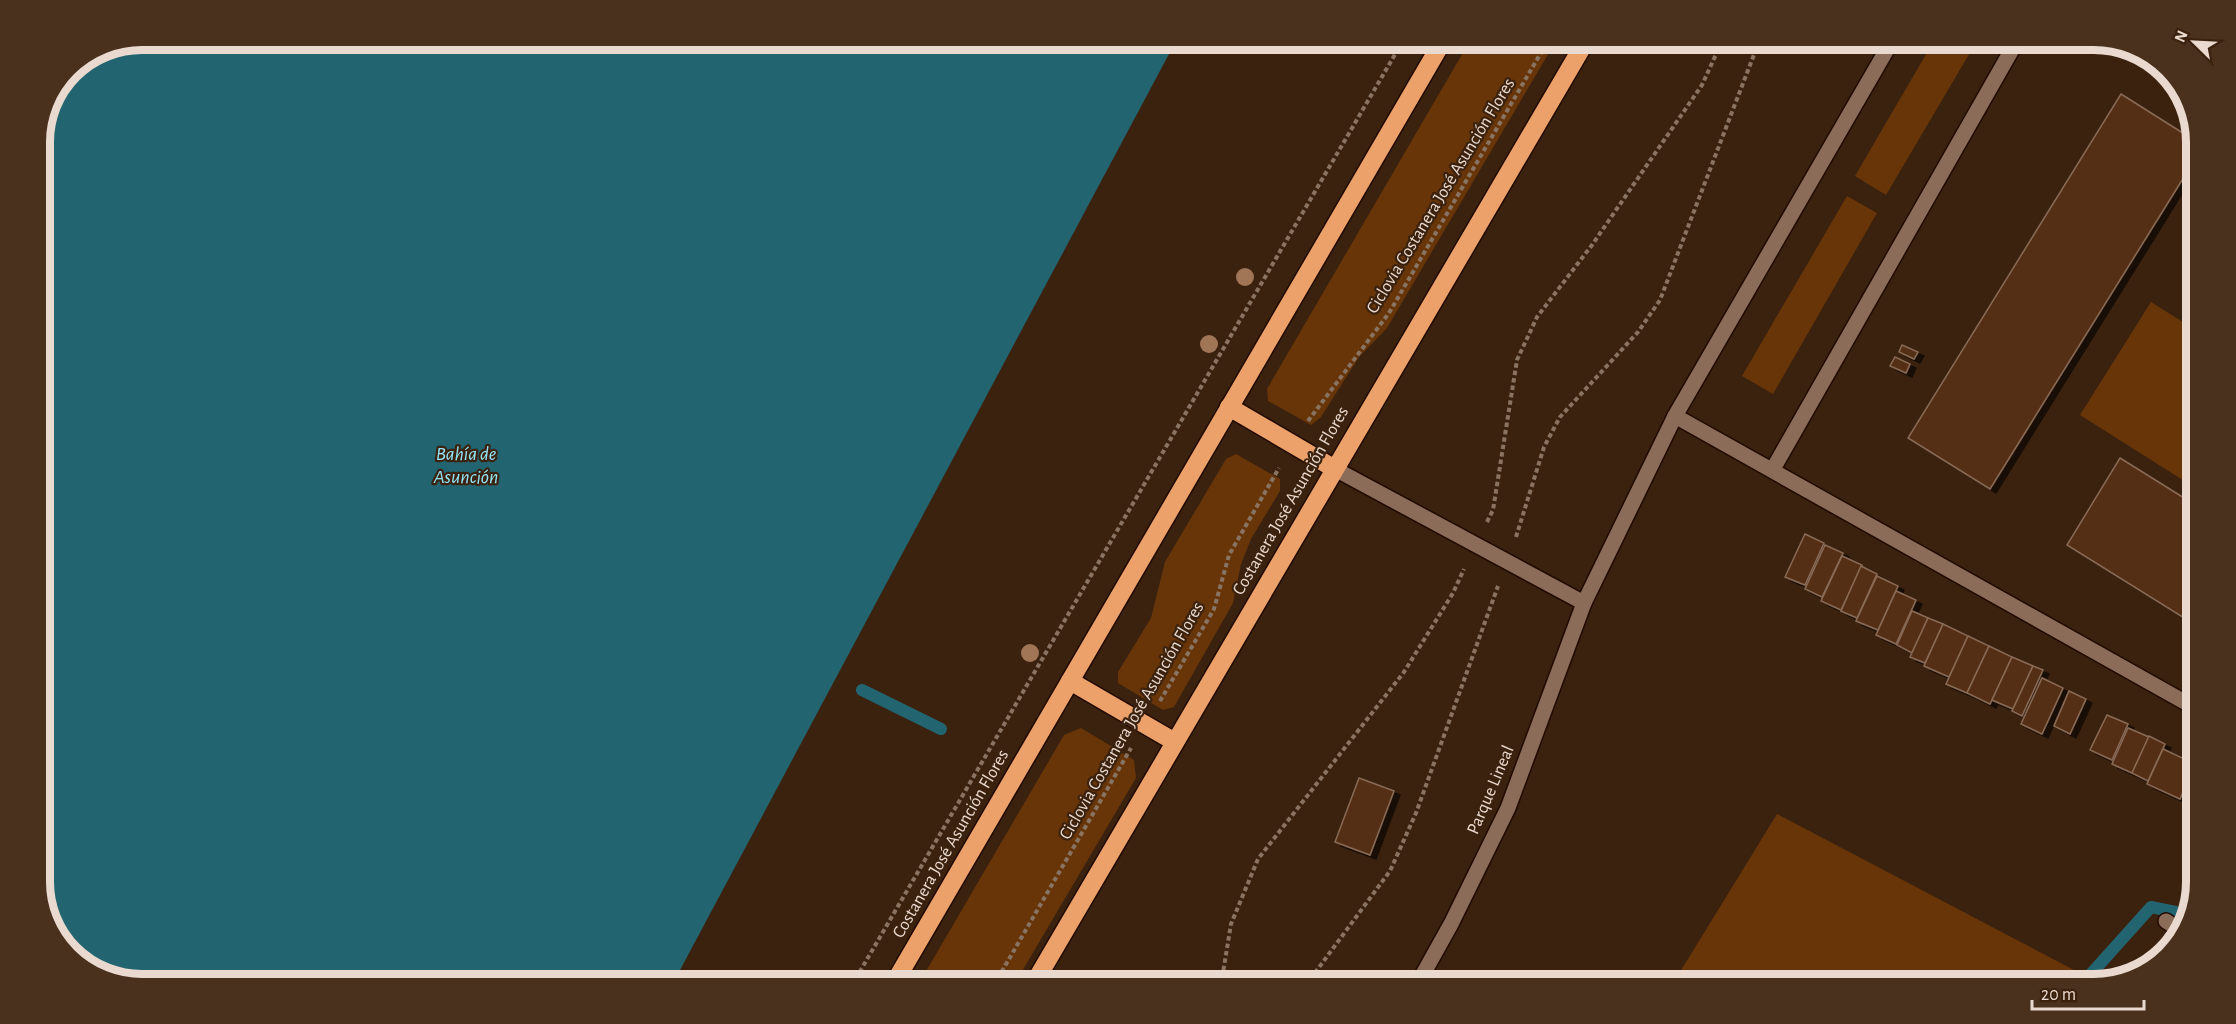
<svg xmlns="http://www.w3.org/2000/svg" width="2236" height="1024" viewBox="0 0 2236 1024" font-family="'Alegreya Sans',sans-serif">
<defs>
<filter id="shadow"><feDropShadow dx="6" dy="4" stdDeviation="0" flood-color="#0009"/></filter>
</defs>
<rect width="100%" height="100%" fill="#3b220f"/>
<!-- green -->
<g fill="#683508">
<path d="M1471 39H1557L1387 328 1359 357 1321 417 1311 425 1268 401 1267 389Z"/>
<path d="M1935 39H1978L1886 195 1855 176Z"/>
<path d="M1847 196 1877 213 1773 394 1742 376Z"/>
<path d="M2151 302 2197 331V489L2080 415Z"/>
<path d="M1236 454 1280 479V491L1251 539 1241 564 1233 603 1174 707 1163 710 1118 683V672L1151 618 1165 562 1226 459Z"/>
<path d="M1081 728 1134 760 1136 778 1014 985H918L1064 735Z"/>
<path d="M1777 814 2091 979 2100 983 1672 985Z"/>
</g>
<!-- water -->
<path fill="#236471" d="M142 39H1177L672 985H142L102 977 57 940 39 889V136L69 69 103 47Z"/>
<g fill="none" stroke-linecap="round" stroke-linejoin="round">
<!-- stream -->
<g stroke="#236471" stroke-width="12">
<path d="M862 690 941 729"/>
<path d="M2081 985 2151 907 2190 915"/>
</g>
</g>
<!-- building -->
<g fill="#542f13" stroke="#886a56" stroke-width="1.5" filter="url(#shadow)">
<path d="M2121 94 2197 142V156L1990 489 1908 438Z"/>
<path d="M1902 345 1918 352 1914 359 1899 352Z"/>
<path d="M1895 357 1910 364 1906 373 1890 366Z"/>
<path d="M2120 458 2197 506V626L2067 545Z"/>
<path d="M1805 534 1824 543 1805 585 1785 577Z"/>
<path d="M1825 545 1843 553 1822 597 1805 589Z"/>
<path d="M1842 556 1862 565 1841 610 1821 601Z"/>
<path d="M1861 566 1877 574 1857 618 1841 611Z"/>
<path d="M1877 576 1898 586 1878 630 1856 621Z"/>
<path d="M1896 591 1916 600 1896 644 1876 635Z"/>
<path d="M1912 611 1928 618 1912 653 1897 645Z"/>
<path d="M1928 618 1943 624 1925 663 1910 657Z"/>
<path d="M1943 624 1968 636 1949 677 1924 666Z"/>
<path d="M1968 636 1989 646 1967 693 1946 684Z"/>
<path d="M1989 646 2012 657 1990 704 1967 693Z"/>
<path d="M2012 657 2033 666 2013 709 1992 700Z"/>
<path d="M2033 666 2043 670 2022 716 2012 711Z"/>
<path d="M2042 678 2063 688 2042 734 2021 724Z"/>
<path d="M2069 691 2086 699 2070 734 2054 726Z"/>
<path d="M2107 715 2128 724 2112 760 2090 750Z"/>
<path d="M2128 728 2149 737 2132 773 2112 764Z"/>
<path d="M2149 736 2165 744 2148 781 2132 773Z"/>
<path d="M2163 749 2195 764 2180 799 2147 784Z"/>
<path d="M1359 778 1394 791 1370 855 1335 842Z"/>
</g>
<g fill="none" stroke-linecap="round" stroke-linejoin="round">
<!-- minor casing -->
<g stroke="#210a00" stroke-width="18">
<g id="minor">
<path d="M1675 416 2197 709"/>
<path d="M1335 469 1584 603"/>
<path d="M1773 469 2018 39"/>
<path d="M2166 921 2181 931"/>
<path d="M1417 985 1451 924 1508 808 1584 603 1675 416 1893 39"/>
</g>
</g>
<!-- highway casing -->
<g stroke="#210a00" stroke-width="21">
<g id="highway">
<path d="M1229 407 1335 469"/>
<path d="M1070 681 1175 742"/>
<path d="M893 985 1444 39"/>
<path d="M1033 985 1587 39"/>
</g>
</g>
<!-- path -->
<g stroke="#897464" stroke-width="4" stroke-dasharray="4.5 3" stroke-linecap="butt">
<path d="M1308 421 1389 313 1549 39"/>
<path d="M1487 522 1493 510 1517 360 1537 317 1592 245 1702 85 1723 39"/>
<path d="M1516 537 1544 447 1560 417 1638 332 1660 300 1760 39"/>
<path d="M1160 701 1214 609 1229 555 1279 468"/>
<path d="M852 985 1404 39"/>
<path d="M994 985 1131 748"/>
<path d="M1221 985 1231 924 1258 859 1404 672 1453 593 1464 569"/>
<path d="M1306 985 1390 871 1416 813 1498 586"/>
</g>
<!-- minor -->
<use href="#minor" stroke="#8a6c58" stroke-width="15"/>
<!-- highway -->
<use href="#highway" stroke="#eca06a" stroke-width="18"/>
</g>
<!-- trees -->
<g fill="#a17657">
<circle cx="1245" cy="277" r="9"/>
<circle cx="1209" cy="344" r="9"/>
<circle cx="1030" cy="653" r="9"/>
</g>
<g text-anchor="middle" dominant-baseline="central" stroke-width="4.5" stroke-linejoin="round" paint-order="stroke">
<!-- street labels -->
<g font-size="18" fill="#ead9ce" stroke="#3b220f">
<text transform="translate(1441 196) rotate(-59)">Ciclovia Costanera José Asunción Flores</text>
<text transform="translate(1291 501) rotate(-60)">Costanera José Asunción Flores</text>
<text transform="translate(1132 721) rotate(-60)">Ciclovia Costanera José Asunción Flores</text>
<text transform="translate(1491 790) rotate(-67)">Parque Lineal</text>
<text transform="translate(951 844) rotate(-60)">Costanera José Asunción Flores</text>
</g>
<!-- water labels -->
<g font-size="20" font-style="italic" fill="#93e7fa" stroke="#3b220f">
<text x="466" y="454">Bahía de<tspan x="466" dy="23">Asunción</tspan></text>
</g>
</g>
<!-- crop -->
<path d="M0 0H2236V1024H0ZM142 50H2094A92 92 0 0 1 2186 142V882A92 92 0 0 1 2094 974H142A92 92 0 0 1 50 882V142A92 92 0 0 1 142 50Z" fill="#49311e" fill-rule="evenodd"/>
<path fill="none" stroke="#ead9ce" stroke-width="8" d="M142 50H2094A92 92 0 0 1 2186 142V882A92 92 0 0 1 2094 974H142A92 92 0 0 1 50 882V142A92 92 0 0 1 142 50Z"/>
<!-- north arrow -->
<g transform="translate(2194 42) rotate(294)" stroke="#3b220f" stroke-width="4.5" paint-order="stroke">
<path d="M0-4.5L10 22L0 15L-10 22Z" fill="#ead9ce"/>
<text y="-9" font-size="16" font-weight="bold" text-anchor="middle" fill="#ead9ce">N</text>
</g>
<!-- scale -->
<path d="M2032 1000v9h112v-9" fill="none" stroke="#ead9ce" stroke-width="3"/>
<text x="2041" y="1000" font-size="18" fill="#ead9ce" stroke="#3b220f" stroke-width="4.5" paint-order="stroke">20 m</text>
</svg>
